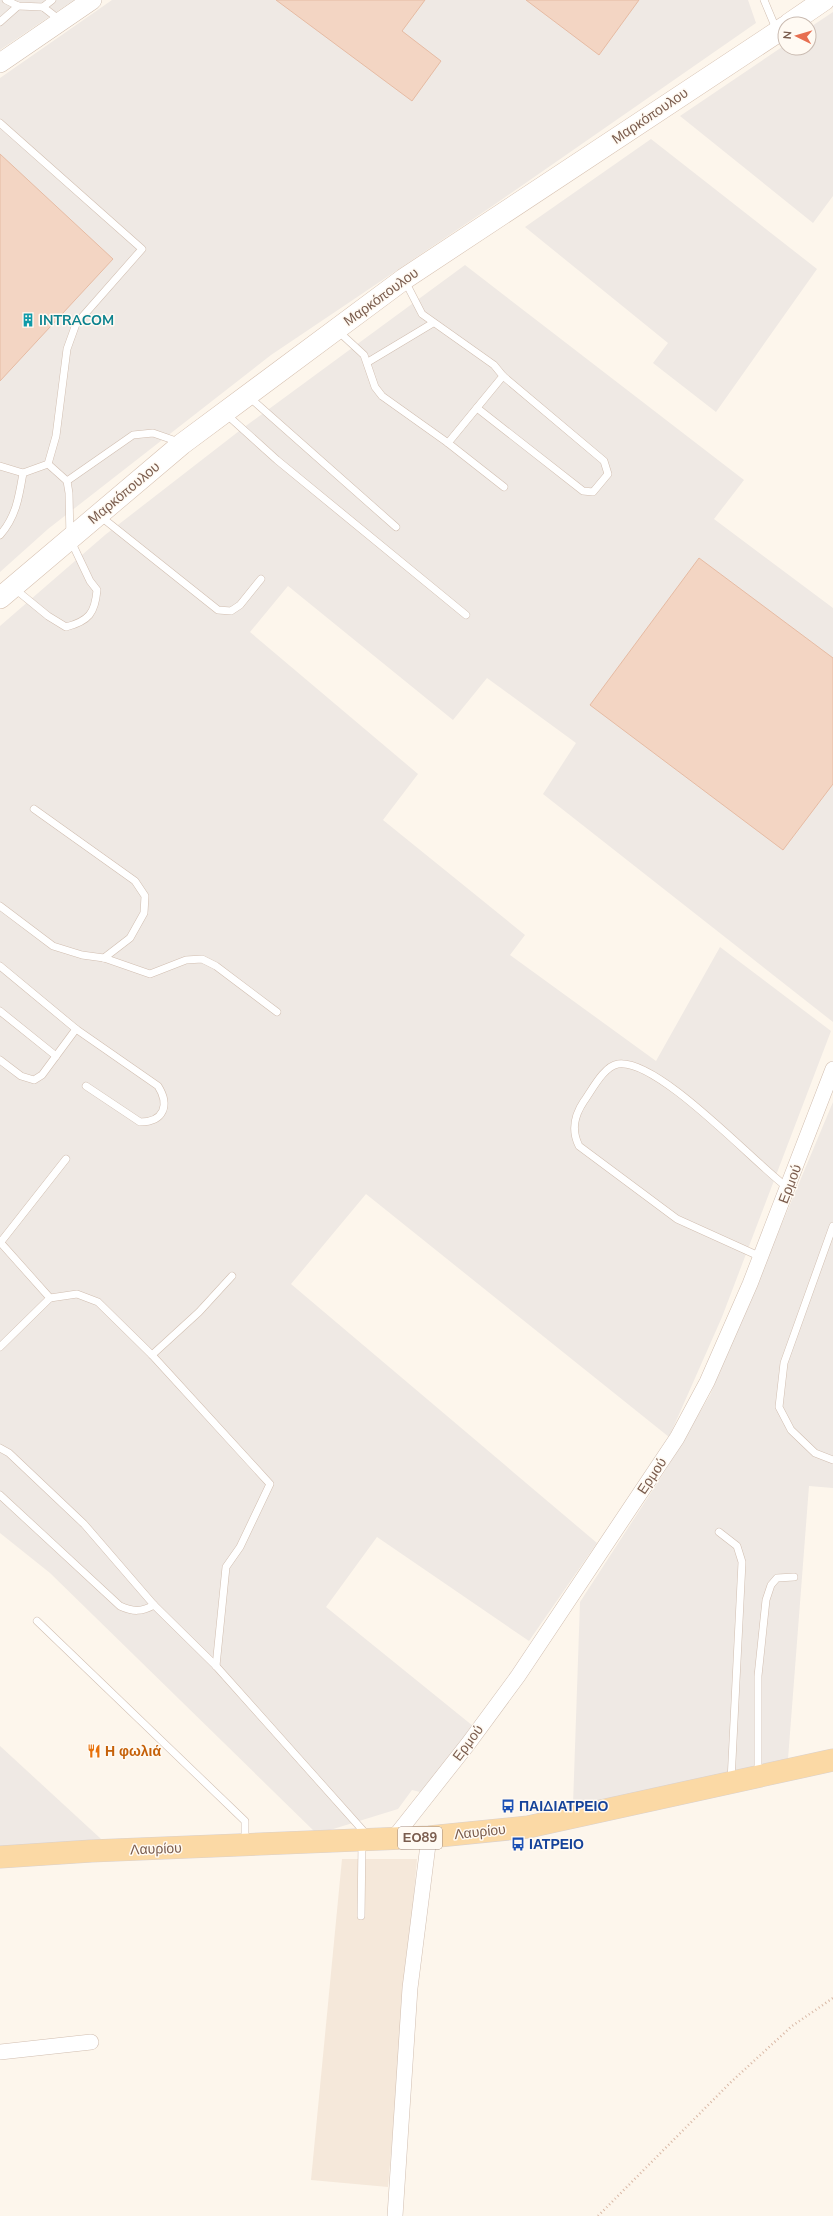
<svg xmlns="http://www.w3.org/2000/svg" width="833" height="2216" viewBox="0 0 833 2216" font-family="'Nunito Sans',sans-serif">
<rect width="100%" height="100%" fill="#fdf6ec"/>
<!-- residential -->
<path fill="#f5e8da" d="M342 1859H417L388 2187 311 2180Z"/>
<!-- industrial -->
<g fill="#efe9e4">
<path d="M0 0H74L0 50Z"/>
<path d="M112 0H748L756 23 491 207 271 355 48 529 0 572V78Z"/>
<path d="M833 12V196L813 223 680 116 785 45V48H809V28Z"/>
<path d="M651 139 817 269 716 412 653 363 668 343 525 227Z"/>
<path d="M465 265 744 480 714 519 833 608V1022L543 794 576 743 487 678 453 720 288 586 250 632 418 774 383 820 525 935 510 955 656 1061 720 947 831 1031 722 1317 669 1437 366 1194 291 1284 597 1543 529 1641 377 1537 326 1607 473 1726 420 1792 412 1790 398 1809 317 1834 50 1573 0 1533V626L105 535 243 428Z"/>
<path d="M833 1102V1488L809 1486 788 1759 661 1789 573 1805 580 1602 665 1471 710 1395Z"/>
<path d="M0 1746 101 1839 0 1847Z"/>
</g>
<!-- building -->
<g fill="#f3d5c3" stroke="#e6bba3">
<path d="M276 0H425L402 31 441 61 412 101Z"/>
<path d="M526 0H639L599 55Z"/>
<path d="M0 154 113 259 0 381Z"/>
<path d="M699 558 833 658V784L783 850 590 705Z"/>
</g>
<g fill="none" stroke-linecap="round" stroke-linejoin="round">
<!-- service casing -->
<g stroke="#d1beb0" stroke-width="8">
<g id="service">
<path d="M6 0 18 6 43 7 61 21"/>
<path d="M764 0 777 31"/>
<path d="M43 7 52 0"/>
<path d="M0 22 18 6"/>
<path d="M0 123 142 249 76 324 67 349 56 436 48 464"/>
<path d="M338 331 364 355 375 387 382 396 448 443 503 376 494 365 422 314 405 281"/>
<path d="M368 362 433 323"/>
<path d="M249 397 396 527"/>
<path d="M477 408 583 491 593 492 608 474 604 461 503 376"/>
<path d="M226 414 277 460 466 615"/>
<path d="M448 443 504 487"/>
<path d="M0 466 23 473 48 464"/>
<path d="M67 481 133 435 153 433 179 442"/>
<path d="M100 516 218 610 231 611 240 605 261 579"/>
<path d="M0 535C16 517 19 497 23 473"/>
<path d="M15 589 48 616 66 627C89 621 95 613 97 590L90 581 70 539 69 493 67 481 48 464"/>
<path d="M34 809 135 881 145 896 144 913 130 938 104 958"/>
<path d="M0 906 53 946 82 955 104 958 150 974 186 960 202 959 216 966 277 1012"/>
<path d="M0 966 76 1029 42 1075 34 1080 21 1076 0 1060"/>
<path d="M0 1011 56 1056"/>
<path d="M76 1029 158 1086C170 1105 164 1122 140 1122L86 1086"/>
<path d="M833 1226 784 1363 779 1407 791 1430 815 1453 833 1460"/>
<path d="M0 1242 50 1298 0 1347"/>
<path d="M0 1243 66 1159"/>
<path d="M761 1257 677 1219 579 1146C571 1130 574 1116 584 1101 592 1090 604 1066 618 1064 658 1058 754 1163 788 1188"/>
<path d="M50 1298 77 1294 98 1302 152 1355 270 1484 240 1547 226 1567 216 1666"/>
<path d="M152 1355 199 1312 232 1276"/>
<path d="M0 1448 9 1453 84 1524 154 1605 216 1666 367 1835"/>
<path d="M0 1495 120 1606C133 1612 142 1612 154 1605"/>
<path d="M719 1532 737 1546 742 1562 731 1781"/>
<path d="M37 1621 245 1821V1843"/>
<path d="M758 1774V1676L766 1600 771 1585 777 1578 794 1577"/>
<path d="M361 1916 362 1842"/>
</g>
</g>
<!-- minor casing -->
<g stroke="#d1beb0" stroke-width="16">
<g id="minor">
<path d="M393 1839 468 1744 518 1676 677 1438 707 1382 750 1284 833 1069"/>
<path d="M0 2052 91 2042"/>
<path d="M395 2216 410 1988 429 1837"/>
</g>
</g>
<!-- tertiary casing -->
<g stroke="#d1beb0" stroke-width="20">
<path id="tertiary" d="M0 63 92 0"/>
</g>
<!-- secondary casing -->
<g stroke="#d6c0b0" stroke-width="22">
<g id="secondary">
<path d="M789 24 824 0"/>
<path d="M0 598 182 444 404 279 785 27"/>
</g>
</g>
<!-- primary casing -->
<g stroke="#dad1cd" stroke-width="23">
<path id="primary" d="M0 1857 91 1851 429 1837 528 1827 833 1760"/>
</g>
<!-- path -->
<path stroke="#d9b8a5" stroke-width="2.5" stroke-dasharray="1 3" stroke-linecap="butt" d="M598 2216 731 2082 792 2026 833 1998"/>
<!-- service -->
<use href="#service" stroke="#fff" stroke-width="7"/>
<!-- minor -->
<use href="#minor" stroke="#fff" stroke-width="15"/>
<!-- tertiary -->
<use href="#tertiary" stroke="#fff" stroke-width="19"/>
<!-- secondary -->
<use href="#secondary" stroke="#fff" stroke-width="21"/>
<!-- primary -->
<use href="#primary" stroke="#fbd9a5" stroke-width="22"/>
</g>
<!-- icons -->
<defs>
<g id="building-bare" transform="scale(1.08)"><path d="M-4-6H4V6H1V3H-1V6H-4ZM-2.5-4.3h1.7v1.8h-1.7ZM.8-4.3h1.7v1.8H.8ZM-2.5-1h1.7V.8h-1.7ZM.8-1h1.7V.8H.8Z" fill="#0f9aa8" stroke="#fffaf3" stroke-width="2.5" paint-order="stroke"/></g>
<g id="restaurant-bare" transform="scale(1.08)"><path d="M-5-6h1v4h1v-4h1v4h1v-4h1v5L-1.5 .5V6h-2V.5L-5-1ZM5-6V6H3V1.5H1.5Q1.5-4 5-6Z" fill="#e8710a" stroke="#fffaf3" stroke-width="2.5" paint-order="stroke"/></g>
<g id="bus-bare" transform="scale(1.08)"><path d="M-5-6H5V4H4V6H2V4H-2V6H-4V4H-5ZM-3.5-4V0h7V-4ZM-3.5 1.2v1.5H-2V1.2ZM2 1.2v1.5H3.5V1.2Z" fill="#1a4fb4" stroke="#fffaf3" stroke-width="2.5" paint-order="stroke"/></g>
</defs>
<g fill-rule="evenodd">
<use href="#building-bare" x="28" y="320"/>
<use href="#restaurant-bare" x="94" y="1751"/>
<use href="#bus-bare" x="508" y="1806"/>
<use href="#bus-bare" x="518" y="1844"/>
</g>
<g text-anchor="middle" dominant-baseline="central" stroke-width="3" stroke-linejoin="round" paint-order="stroke">
<!-- shield labels -->
<rect fill="#fffaf3" stroke="#a28b7f" stroke-width="1" x="398" y="1827" width="44" height="22" rx="3"/>
<g font-size="13" font-weight="bold" fill="#7a5c4d">
<text x="420" y="1838">ΕΟ89</text>
</g>
<!-- street labels -->
<g font-size="14" fill="#7a5c4d" stroke="#fffaf3">
<text transform="translate(650 116) rotate(-34)">Μαρκόπουλου</text>
<text transform="translate(381 297) rotate(-36)">Μαρκόπουλου</text>
<text transform="translate(124 493) rotate(-40)">Μαρκόπουλου</text>
<text transform="translate(790 1184) rotate(-69)">Ερμού</text>
<text transform="translate(652 1476) rotate(-56)">Ερμού</text>
<text transform="translate(468 1743) rotate(-53)">Ερμού</text>
<text transform="translate(480 1832) rotate(-6)">Λαυρίου</text>
<text transform="translate(156 1849) rotate(-2)">Λαυρίου</text>
</g>
<!-- culture labels -->
<g font-size="14" font-weight="bold" fill="#0d838f" stroke="#fffaf3" text-anchor="start">
<text x="39" y="320">INTRACOM</text>
</g>
<!-- food labels -->
<g font-size="14" font-weight="bold" fill="#c56008" stroke="#fffaf3" text-anchor="start">
<text x="105" y="1751">Η φωλιά</text>
</g>
<!-- transit labels -->
<g font-size="14" font-weight="bold" fill="#164399" stroke="#fffaf3" text-anchor="start">
<text x="519" y="1806">ΠΑΙΔΙΑΤΡΕΙΟ</text>
<text x="529" y="1844">ΙΑΤΡΕΙΟ</text>
</g>
</g>
<!-- north arrow -->
<g transform="translate(797 36) rotate(275)"><circle r="19" fill="#fffaf3" stroke="#cabbb1"/>
<path d="M0-3L7 15L0 10L-7 15Z" fill="#e76f51"/>
<text y="-6" font-size="11" font-weight="bold" text-anchor="middle" fill="#7a5c4d">N</text>
</g>
</svg>
